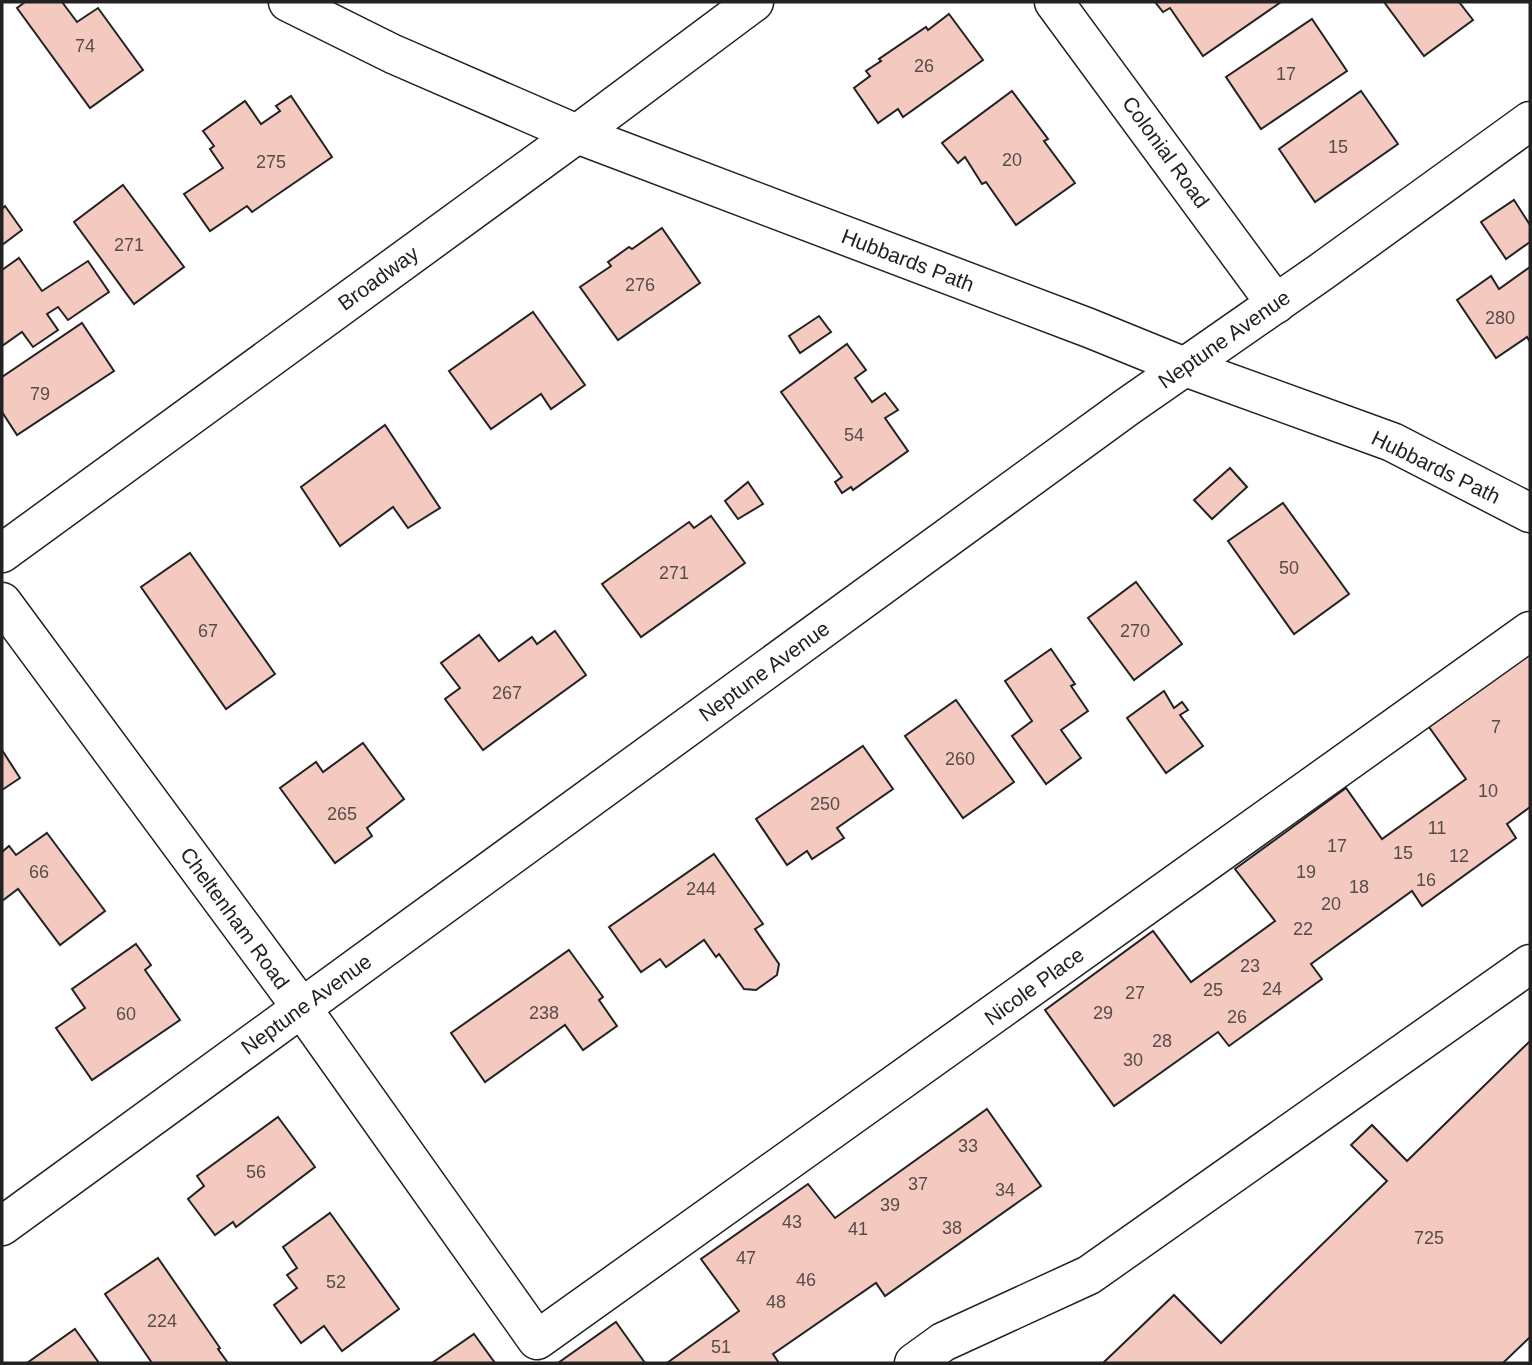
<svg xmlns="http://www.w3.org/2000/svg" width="1532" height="1365" viewBox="0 0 1532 1365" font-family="Arial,sans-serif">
<rect width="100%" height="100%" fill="#fff"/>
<!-- building -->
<g fill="#f3c9c0" stroke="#222" stroke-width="2">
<path d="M25 2H62L77 22 98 8 143 70 90 108 17 8Z"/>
<path d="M1155 2H1281L1203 56 1170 8 1163 12Z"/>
<path d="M1384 2H1459L1473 20 1424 56Z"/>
<path d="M949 14 983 60 903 117 898 109 878 123 854 88 870 76 866 71 881 61 879 59 926 27 928 30Z"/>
<path d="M1312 19 1347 71 1261 129 1226 77Z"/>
<path d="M1012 91 1048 139 1044 141 1075 183 1016 225 986 182 982 184 965 157 958 163 942 143Z"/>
<path d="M1361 91 1398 144 1315 202 1279 149Z"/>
<path d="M291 96 332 157 252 212 247 206 210 231 184 194 223 168 210 149 214 146 203 131 245 101 261 124 280 111 276 106Z"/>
<path d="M123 185 184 267 134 304 74 222Z"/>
<path d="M1514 200 1530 225V242L1506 259 1481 222Z"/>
<path d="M5 206 22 230 2 245V209Z"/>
<path d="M662 228 700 283 618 340 580 287 611 266 608 262 629 247 632 249Z"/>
<path d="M19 258 42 291 88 261 109 292 68 320 58 307 47 314 58 330 33 347 22 332 2 346V270Z"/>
<path d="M1530 267V342L1527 337 1496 358 1457 300 1491 276 1499 289Z"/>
<path d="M533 312 585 385 551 409 541 394 491 429 449 371Z"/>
<path d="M819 316 831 332 800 353 789 336Z"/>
<path d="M82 323 114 371 17 435 2 412V377Z"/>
<path d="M847 344 866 370 855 378 872 402 885 393 898 410 885 418 908 451 853 490 851 487 842 493 835 482 842 477 781 392Z"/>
<path d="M385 425 440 508 408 528 393 507 340 546 301 487Z"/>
<path d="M1230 468 1247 487 1212 519 1194 500Z"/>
<path d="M748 482 763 504 738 519 725 501Z"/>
<path d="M1283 503 1349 594 1294 634 1228 541Z"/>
<path d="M711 516 745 563 641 637 602 584 689 522 694 528Z"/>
<path d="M190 553 275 674 226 709 141 587Z"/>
<path d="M1136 582 1182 644 1134 680 1088 618Z"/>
<path d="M555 631 586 675 483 750 445 699 460 688 441 663 479 635 499 661 532 637 537 644Z"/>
<path d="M1051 649 1075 684 1071 686 1088 711 1061 730 1081 758 1046 784 1012 736 1032 721 1005 681Z"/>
<path d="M1530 654V807L1507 824 1516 838 1422 906 1412 891 1311 964 1322 979 1229 1046 1218 1032 1114 1106 1045 1010 1153 931 1191 982 1275 921 1235 869 1346 788 1382 839 1466 779 1429 727Z"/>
<path d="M1164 691 1174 708 1182 702 1188 710 1180 715 1203 746 1166 773 1127 718Z"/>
<path d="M956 700 1014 782 963 818 905 736Z"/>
<path d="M363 743 404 799 367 828 372 836 335 863 280 788 316 762 323 772Z"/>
<path d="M863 746 893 789 837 828 844 838 812 859 807 851 787 865 756 819Z"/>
<path d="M2 750 20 778 2 790Z"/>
<path d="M47 833 105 911 60 945 18 889 2 901V852L9 846 16 855Z"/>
<path d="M714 854 763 924 755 929 779 964 777 975 756 990 744 989 719 954 716 957 704 940 666 967 660 959 641 972 609 927Z"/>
<path d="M136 944 151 965 145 970 180 1020 92 1080 56 1028 85 1008 72 989Z"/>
<path d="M569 950 603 997 599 1000 617 1026 583 1050 565 1025 485 1082 451 1033Z"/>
<path d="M1530 1041V1337L1503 1363H1103L1174 1295 1221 1343 1387 1181 1351 1145 1372 1125 1407 1161Z"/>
<path d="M987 1109 1041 1186 885 1296 876 1283 773 1354 779 1363H667L739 1311 701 1259 808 1184 835 1218Z"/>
<path d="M278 1117 315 1167 236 1227 233 1222 215 1235 188 1199 204 1186 197 1176Z"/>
<path d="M330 1213 399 1309 342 1351 324 1326 301 1343 274 1305 297 1288 287 1275 297 1268 283 1247Z"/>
<path d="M158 1258 220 1348 218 1349 228 1363H152L105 1294Z"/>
<path d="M616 1322 645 1363H558Z"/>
<path d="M75 1329 99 1363H27Z"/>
<path d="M474 1334 495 1363H432Z"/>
</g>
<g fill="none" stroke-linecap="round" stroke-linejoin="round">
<!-- minor casing -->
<g stroke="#222" stroke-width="41">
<g id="minor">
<path d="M288 2 393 54 577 134 1089 328 1185 367 1392 442 1530 513"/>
<path d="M1054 2 1276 304"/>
<path d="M2 553 577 134 754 2"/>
<path d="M2 602 301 1007 537 1340 1530 631"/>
<path d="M2 1226 1127 407 1321 272 1530 121"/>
<path d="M914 1363 943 1342 1089 1275 1530 964"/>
</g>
</g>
<!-- minor -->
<use href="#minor" stroke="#fff" stroke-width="38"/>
</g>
<g text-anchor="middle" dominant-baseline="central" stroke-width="5" stroke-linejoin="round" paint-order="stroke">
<!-- number labels -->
<g font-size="18" fill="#564c4a">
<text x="85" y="46">74</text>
<text x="924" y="66">26</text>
<text x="1286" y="74">17</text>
<text x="1338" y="147">15</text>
<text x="1012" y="160">20</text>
<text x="271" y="162">275</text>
<text x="129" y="245">271</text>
<text x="640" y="285">276</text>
<text x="1500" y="318">280</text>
<text x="40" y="394">79</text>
<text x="854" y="435">54</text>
<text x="1289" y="568">50</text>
<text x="674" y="573">271</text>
<text x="208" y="631">67</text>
<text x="1135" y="631">270</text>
<text x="507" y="693">267</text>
<text x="1496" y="727">7</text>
<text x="960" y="759">260</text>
<text x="1488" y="791">10</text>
<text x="825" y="804">250</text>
<text x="342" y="814">265</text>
<text x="1437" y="828">11</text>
<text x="1337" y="846">17</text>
<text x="1403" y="853">15</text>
<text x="1459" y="856">12</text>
<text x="39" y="872">66</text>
<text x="1306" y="872">19</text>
<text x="1426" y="880">16</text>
<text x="1359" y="887">18</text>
<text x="701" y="889">244</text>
<text x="1331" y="904">20</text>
<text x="1303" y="929">22</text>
<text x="1250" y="966">23</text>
<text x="1272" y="989">24</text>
<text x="1213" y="990">25</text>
<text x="1135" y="993">27</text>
<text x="544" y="1013">238</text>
<text x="1103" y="1013">29</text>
<text x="126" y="1014">60</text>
<text x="1237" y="1017">26</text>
<text x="1162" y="1041">28</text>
<text x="1133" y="1060">30</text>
<text x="968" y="1146">33</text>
<text x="256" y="1172">56</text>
<text x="918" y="1184">37</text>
<text x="1005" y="1190">34</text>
<text x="890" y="1205">39</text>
<text x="792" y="1222">43</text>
<text x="952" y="1228">38</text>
<text x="858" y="1229">41</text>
<text x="1429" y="1238">725</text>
<text x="746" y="1258">47</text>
<text x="806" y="1280">46</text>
<text x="336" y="1282">52</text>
<text x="776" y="1302">48</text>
<text x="162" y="1321">224</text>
<text x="721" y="1347">51</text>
</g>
<!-- street labels -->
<g font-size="21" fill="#222" stroke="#fff">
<text transform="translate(1166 152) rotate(54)">Colonial Road</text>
<text transform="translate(908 260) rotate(21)">Hubbards Path</text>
<text transform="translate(378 278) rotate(-36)">Broadway</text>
<text transform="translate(1224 339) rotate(-35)">Neptune Avenue</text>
<text transform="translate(1436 467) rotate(26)">Hubbards Path</text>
<text transform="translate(764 671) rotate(-36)">Neptune Avenue</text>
<text transform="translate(235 918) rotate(54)">Cheltenham Road</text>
<text transform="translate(1034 986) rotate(-36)">Nicole Place</text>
<text transform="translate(306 1004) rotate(-36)">Neptune Avenue</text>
</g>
</g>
<!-- border -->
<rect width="1532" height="1365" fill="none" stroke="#222222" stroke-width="7"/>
</svg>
